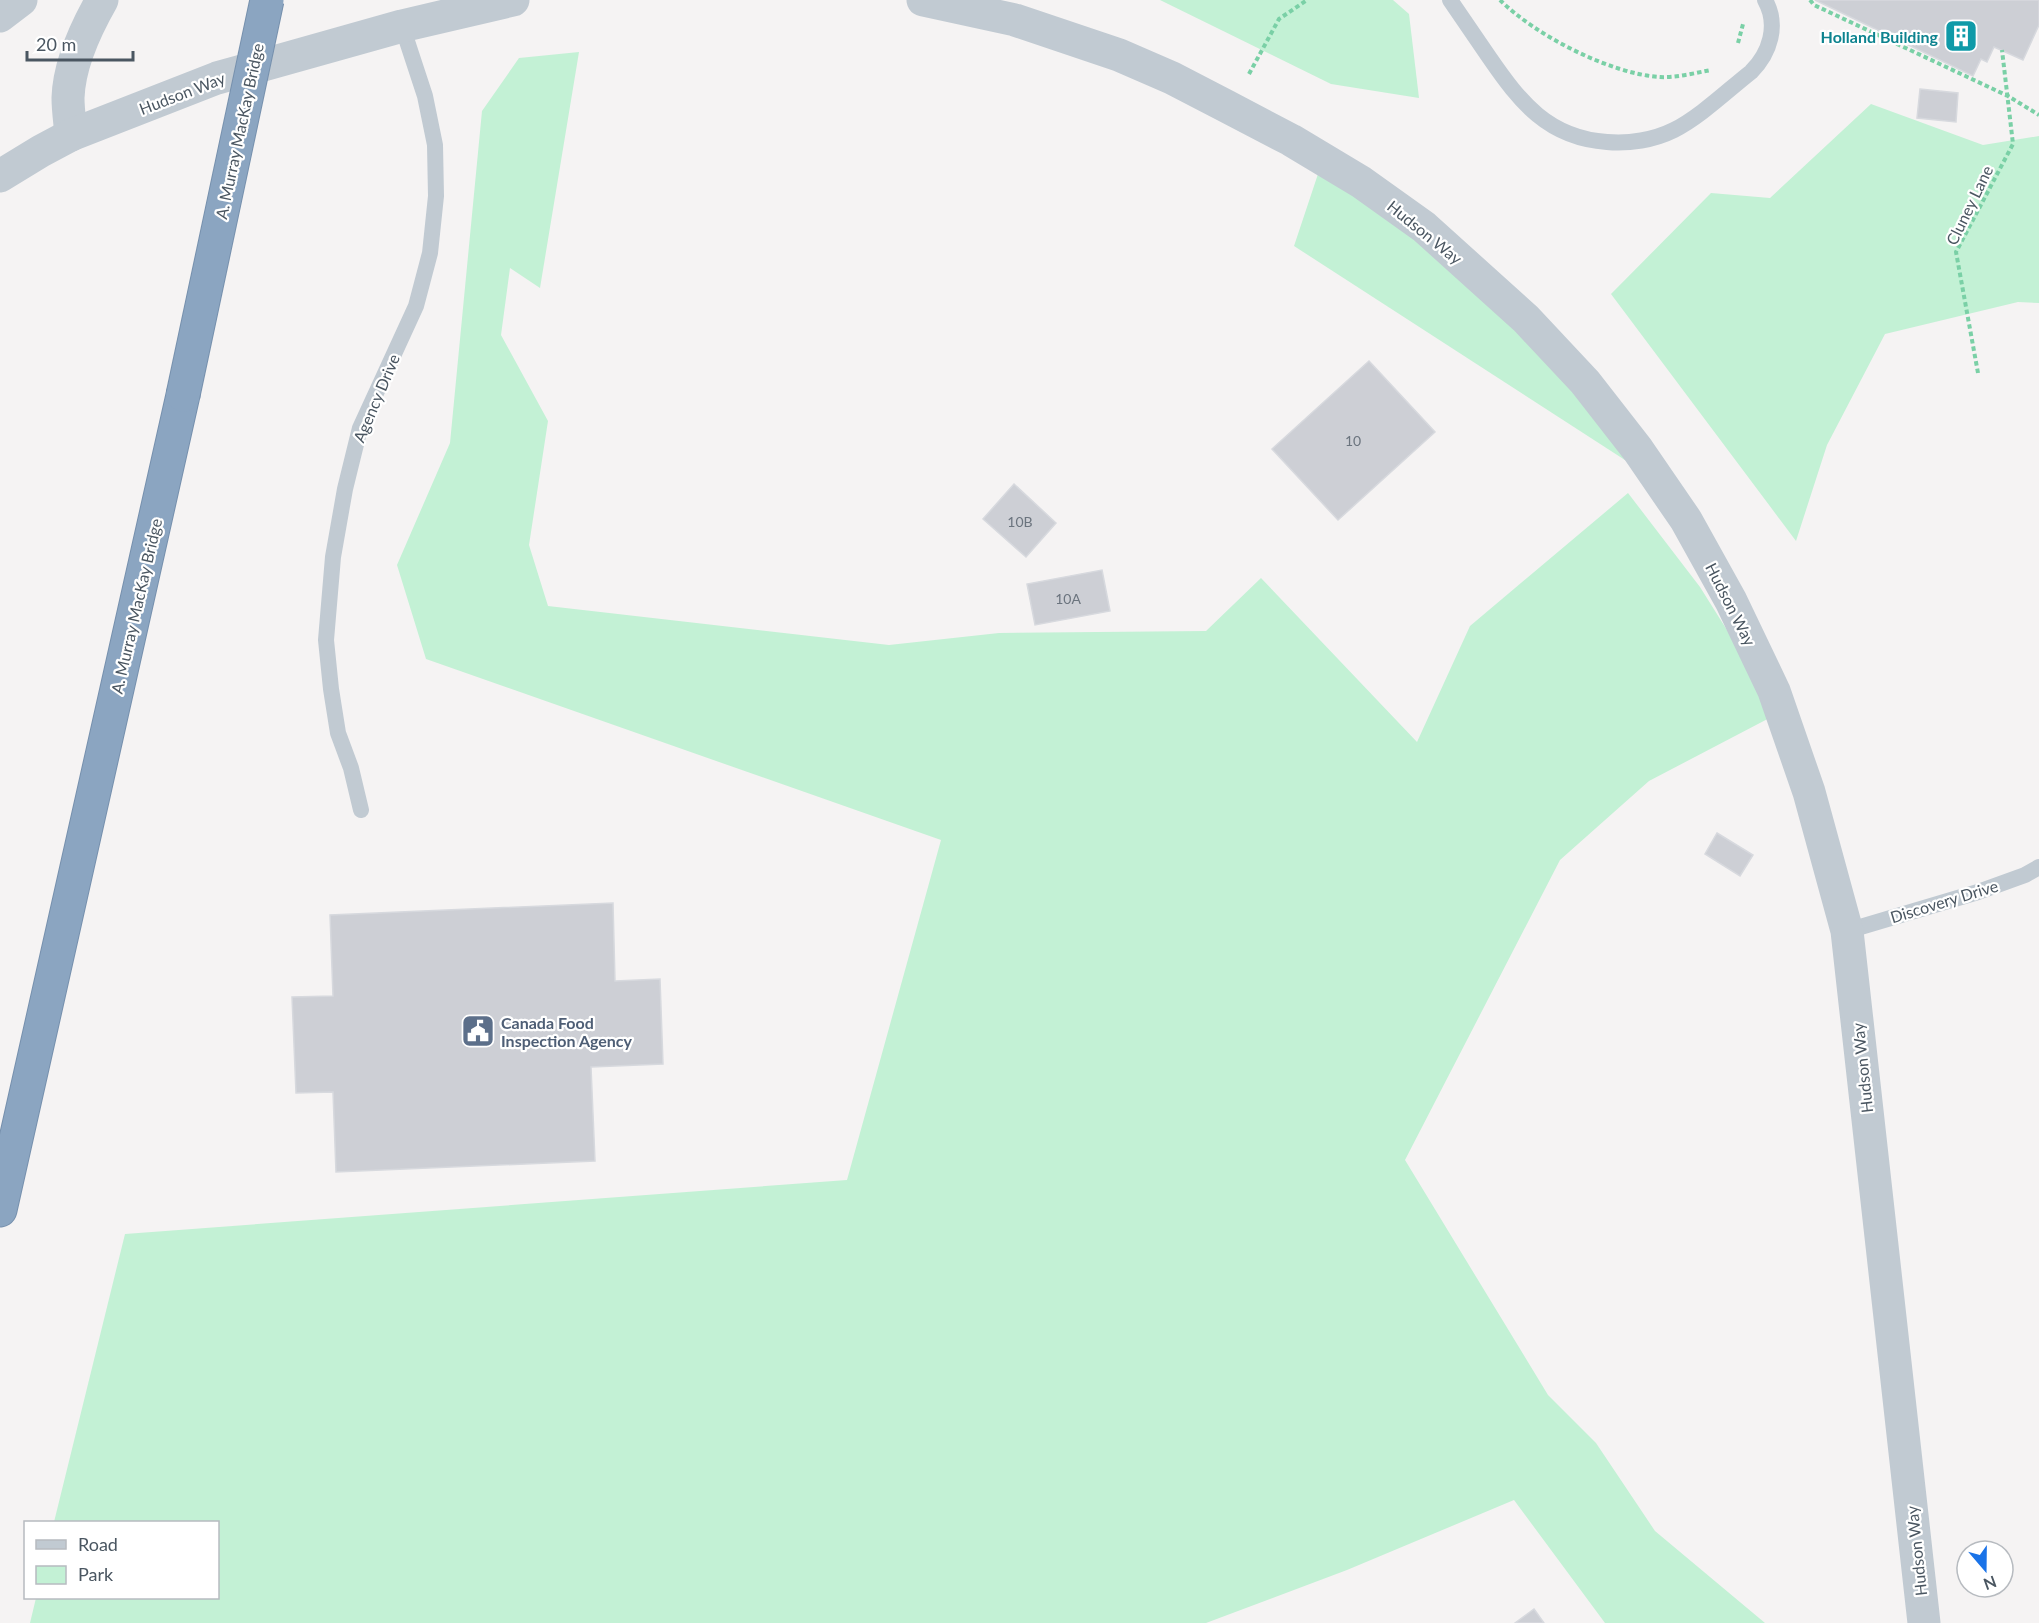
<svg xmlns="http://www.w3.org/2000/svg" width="2039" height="1623" viewBox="0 0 2039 1623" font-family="Lato,sans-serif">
<rect width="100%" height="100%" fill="#f5f3f3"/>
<!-- green -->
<g fill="#c3f1d5">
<path d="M1160 0H1393L1409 14 1419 98 1331 84Z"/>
<path d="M579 52 540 288 510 268 501 335 548 421 529 545 548 606 889 645 999 633 1206 631 1261 578 1417 742 1470 626 1628 493 1700 587 1779 713 1649 781 1560 860 1405 1160 1548 1395 1596 1443 1655 1531 1765 1623H1605L1514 1500 1347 1570 1206 1623H30L36 1598H218V1522H54L125 1234 847 1180 941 840 426 659 397 565 450 443 482 111 519 58Z"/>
<path d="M1871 104 1983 145 2039 136V303L2018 302 1885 334 1827 445 1796 541 1611 294 1711 193 1770 198Z"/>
<path d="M1322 162 1419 227 1662 484 1294 246Z"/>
</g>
<!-- building -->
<g fill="#cdcfd5" stroke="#d7d9de" stroke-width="1.5">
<path d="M1815 0H2039V25L2023 60 1994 47 1987 62 1981 59 1973 76Z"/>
<path d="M1920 89 1958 93 1956 122 1917 118Z"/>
<path d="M1369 361 1435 432 1338 520 1272 449Z"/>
<path d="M1014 484 1056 523 1026 557 983 519Z"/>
<path d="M1102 570 1110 611 1035 625 1027 584Z"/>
<path d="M1717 833 1753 855 1740 876 1705 854Z"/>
<path d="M613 903 615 981 660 979 663 1064 591 1067 595 1161 336 1172 333 1092 296 1093 292 997 333 996 330 915Z"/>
<path d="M1534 1609 1544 1623H1515Z"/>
</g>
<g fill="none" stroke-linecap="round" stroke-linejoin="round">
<!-- motorway casing -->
<g stroke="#7690ad" stroke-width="35">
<path id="motorway" d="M0 1210 183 395"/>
</g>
<!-- path -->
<g stroke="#7ad0a6" stroke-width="4" stroke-dasharray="4.5 3" stroke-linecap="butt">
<path d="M1500 0C1535 35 1610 74 1660 77 1676 78 1695 73 1711 70"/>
<path d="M1810 0 1814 5 2008 96 2039 115"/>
<path d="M1738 43 1743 24"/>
<path d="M1249 74 1279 19 1307 0"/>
<path d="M1978 373 1956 252 2013 144 2002 50"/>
</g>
<!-- service -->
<g stroke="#c1cad2" stroke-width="16">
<path d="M1450 0C1463 19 1476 38 1489 57 1520 102 1548 138 1607 142 1629 144 1654 140 1674 130 1700 117 1728 90 1751 72 1770 53 1779 25 1765 0"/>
<path d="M361 810 351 768 338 733 331 689 326 640 333 557 345 489 360 428 416 306 430 253 436 196 435 145 425 96 402 26"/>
<path d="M1847 931 1978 892 2025 875 2039 867"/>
</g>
<!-- minor -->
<g stroke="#c1cad2" stroke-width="33">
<path d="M923 0 1015 20 1119 55 1172 78 1226 106 1291 140 1361 182 1424 227 1526 319 1585 382 1638 450 1686 520 1731 601 1774 691 1809 792 1847 931 1924 1623"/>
<path d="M0 16 21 0"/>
<path d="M71 135C70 123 68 110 68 98 69 64 86 28 102 0"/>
<path d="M0 176 41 151 71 135 217 78 402 26 513 0"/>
</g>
<!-- motorway -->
<use href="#motorway" stroke="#8ba5c1" stroke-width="33"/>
<!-- motorway-bridge casing -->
<g stroke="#7690ad" stroke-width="35" stroke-linecap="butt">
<path id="motorway-bridge" d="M183 395 267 0"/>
</g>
<!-- motorway-bridge -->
<use href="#motorway-bridge" stroke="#8ba5c1" stroke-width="33"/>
</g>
<!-- icons -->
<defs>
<g id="building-square" transform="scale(1.725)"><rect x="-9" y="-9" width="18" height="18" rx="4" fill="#0f9aa8" stroke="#fff"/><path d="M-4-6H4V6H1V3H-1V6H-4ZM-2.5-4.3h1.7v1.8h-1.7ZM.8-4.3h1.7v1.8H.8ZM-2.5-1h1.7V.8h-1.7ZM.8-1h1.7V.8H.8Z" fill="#fff"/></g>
<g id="civic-square" transform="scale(1.725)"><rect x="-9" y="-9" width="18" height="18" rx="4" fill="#5c6f8a" stroke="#fff"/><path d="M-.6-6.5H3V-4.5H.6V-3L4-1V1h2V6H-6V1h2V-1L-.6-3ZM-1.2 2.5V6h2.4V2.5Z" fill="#fff"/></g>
</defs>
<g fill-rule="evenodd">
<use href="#building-square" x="1961" y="36"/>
<use href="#civic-square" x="478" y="1031"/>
</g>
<g text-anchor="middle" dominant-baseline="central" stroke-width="4.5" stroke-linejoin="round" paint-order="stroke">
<!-- number labels -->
<g font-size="14" fill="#6b747e">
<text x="1353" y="440">10</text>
<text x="1020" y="521">10B</text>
<text x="1068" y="598">10A</text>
</g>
<!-- culture labels -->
<g font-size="16" font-weight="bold" fill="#0d838f" stroke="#fff" text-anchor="end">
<text x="1938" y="36">Holland Building</text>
</g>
<!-- street labels -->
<g font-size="16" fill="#4a5661" stroke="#fff">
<text transform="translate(182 93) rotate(-21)">Hudson Way</text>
<text transform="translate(239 131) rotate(-78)">A. Murray MacKay Bridge</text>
<text transform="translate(1969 205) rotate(-64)">Cluney Lane</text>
<text transform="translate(1425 232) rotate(39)">Hudson Way</text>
<text transform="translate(376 398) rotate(-67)">Agency Drive</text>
<text transform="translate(1731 604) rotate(63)">Hudson Way</text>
<text transform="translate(136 606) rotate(-77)">A. Murray MacKay Bridge</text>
<text transform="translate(1944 901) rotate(-17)">Discovery Drive</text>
<text transform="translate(1862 1068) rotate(-96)">Hudson Way</text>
<text transform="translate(1916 1551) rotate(-96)">Hudson Way</text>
</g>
<!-- service labels -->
<g font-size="16" font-weight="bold" fill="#4e5e75" stroke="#fff" text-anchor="start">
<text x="501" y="1022">Canada Food<tspan x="501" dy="18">Inspection Agency</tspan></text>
</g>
</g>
<!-- legend -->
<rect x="24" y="1521" width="195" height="78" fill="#ffffff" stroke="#b7bbc0" stroke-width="1.5"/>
<rect x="36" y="1540" width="30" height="9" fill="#c1cad2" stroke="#b7bbc0" stroke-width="1.5"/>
<text x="78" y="1551" font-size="18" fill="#4a5661">Road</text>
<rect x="36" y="1566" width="30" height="18" fill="#c3f1d5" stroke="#b7bbc0" stroke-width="1.5"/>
<text x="78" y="1581" font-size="18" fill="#4a5661">Park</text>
<!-- north arrow -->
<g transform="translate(1985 1569) rotate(160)"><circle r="28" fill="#ffffff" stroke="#b7bbc0" stroke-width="1.5"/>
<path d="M0-4.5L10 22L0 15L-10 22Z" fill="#1a73e8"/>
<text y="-9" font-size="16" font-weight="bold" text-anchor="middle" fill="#4a5661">N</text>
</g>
<!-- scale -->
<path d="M27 51v9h106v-9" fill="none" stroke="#4a5661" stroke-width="3"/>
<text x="36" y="51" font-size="18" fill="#4a5661" stroke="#ffffff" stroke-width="4.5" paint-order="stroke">20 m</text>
</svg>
